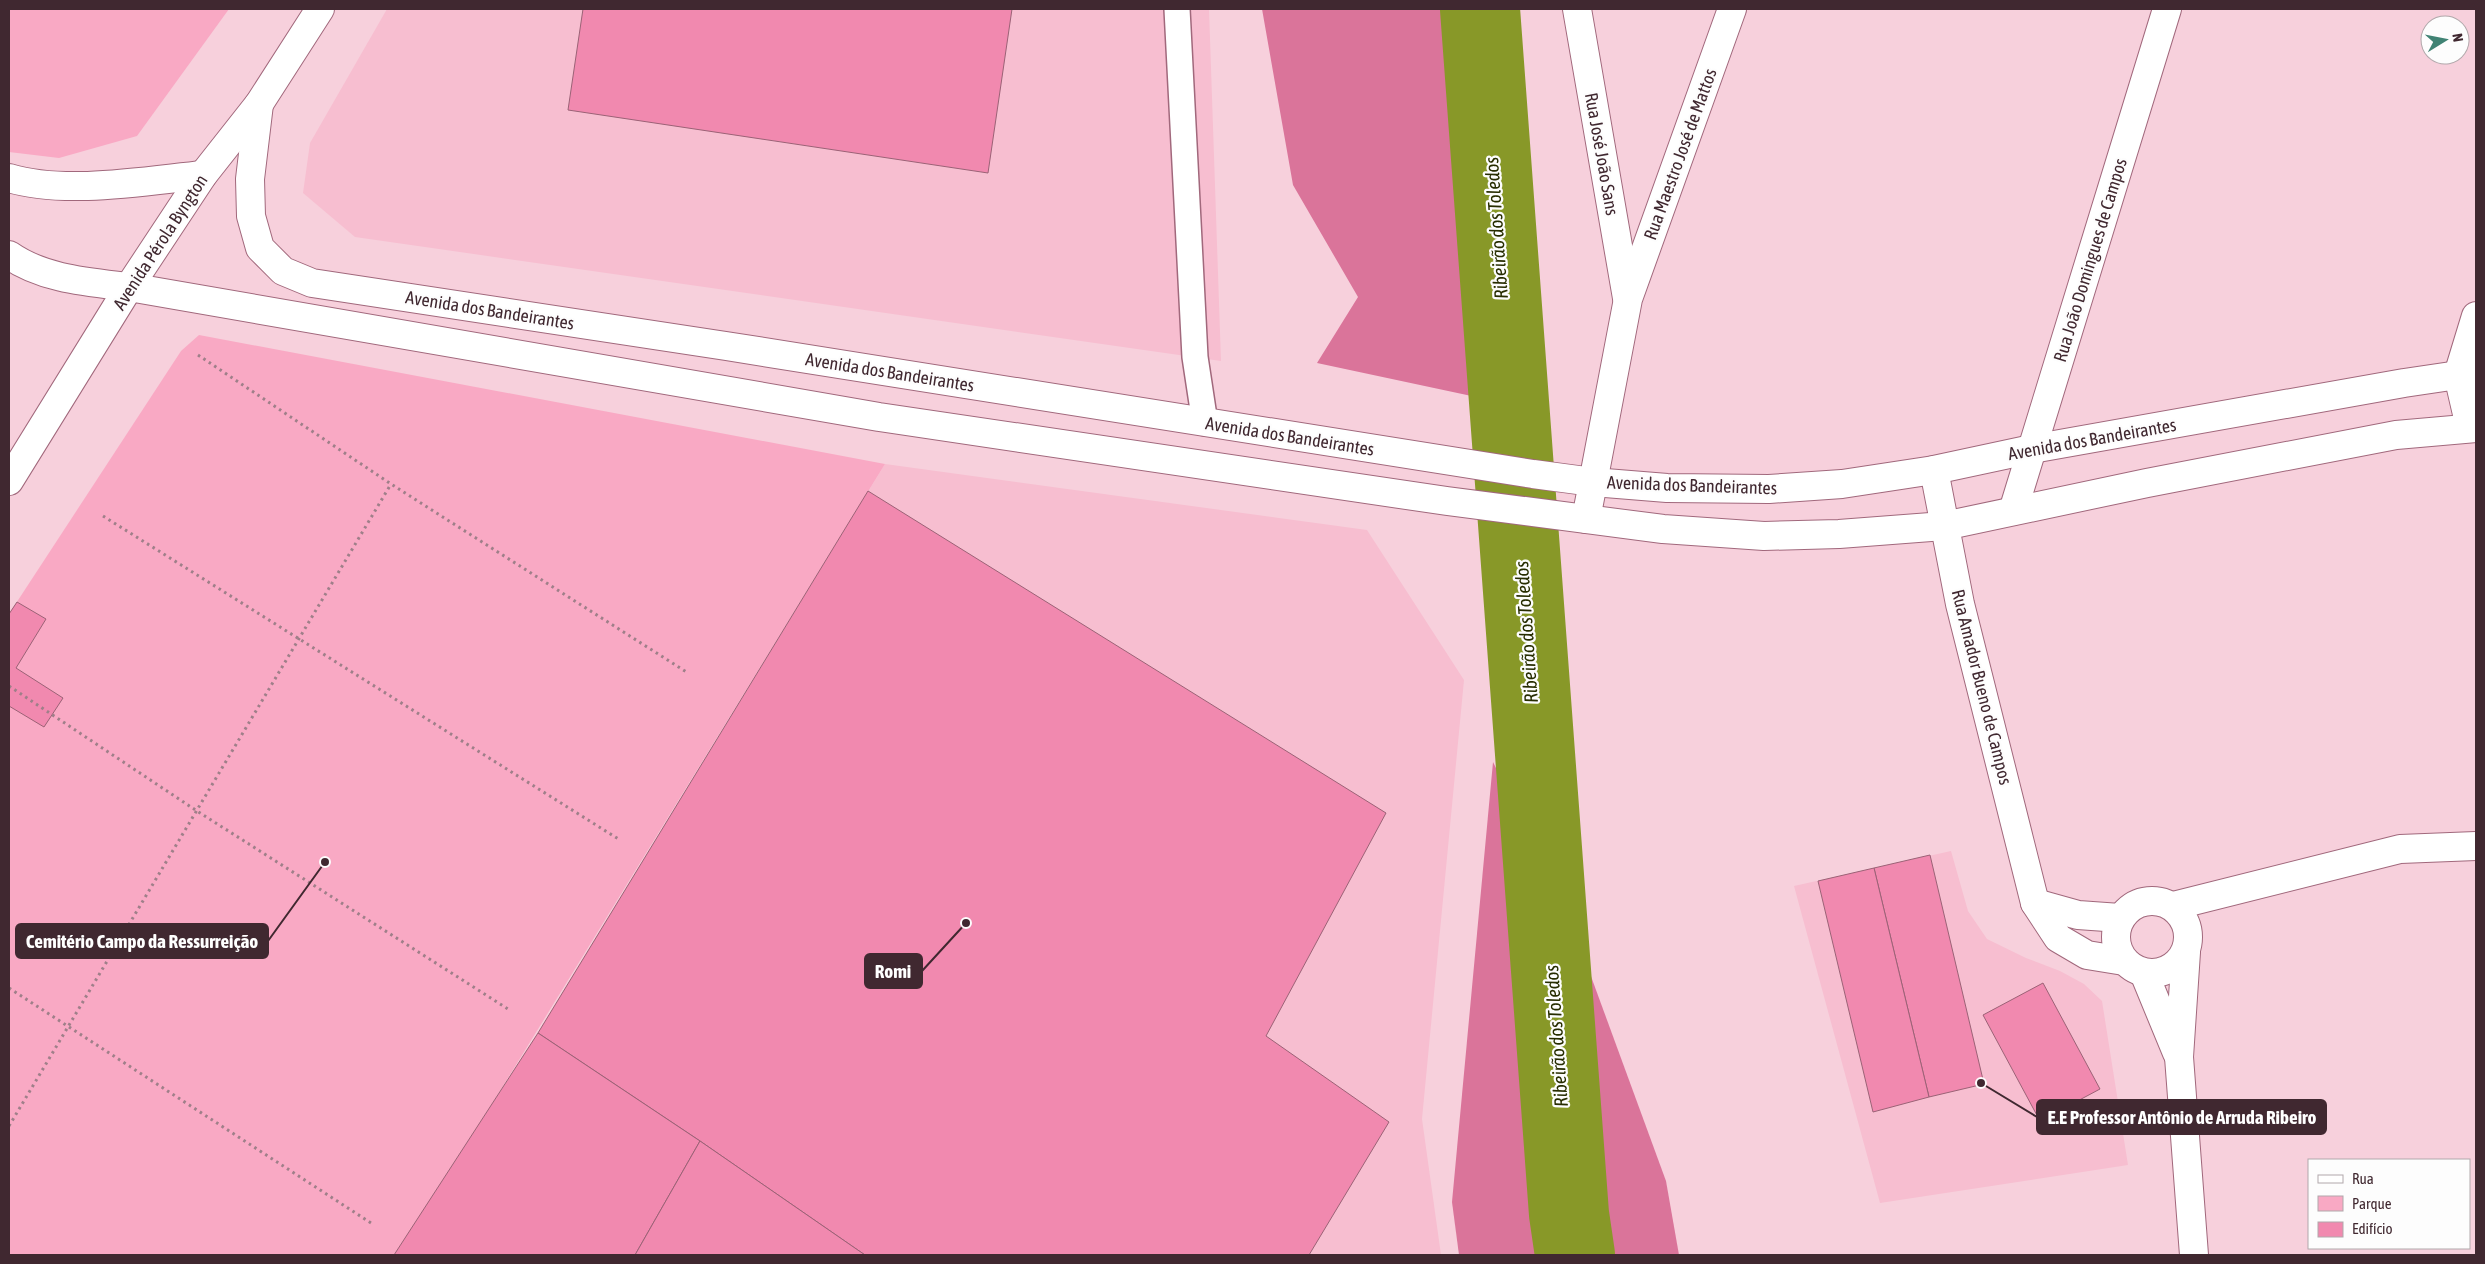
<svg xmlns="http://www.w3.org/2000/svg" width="2485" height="1264" viewBox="0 0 2485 1264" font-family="'Asap Condensed',sans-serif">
<rect width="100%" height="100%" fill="#f7d0dc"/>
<!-- built -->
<g fill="#f7bed0">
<path d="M387 9H1209L1221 361 355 237 303 193 310 143Z"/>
<path d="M885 464 1367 530 1464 680 1422 1119 1441 1255H394L538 1033Z"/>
<path d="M1951 851 1968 911 1987 939 2026 958 2060 971 2084 984 2102 1001 2128 1165 1880 1203 1794 886Z"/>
</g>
<!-- green -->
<g fill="#f9a9c4">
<path d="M9 9H229L137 136 59 158 9 152Z"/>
<path d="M199 335 885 464 489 1109 395 1255H9V614L181 351Z"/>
</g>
<!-- forest -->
<g fill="#da749a">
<path d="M1262 9H1480L1509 404 1317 363 1358 297 1293 185Z"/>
<path d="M1493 762 1570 919 1666 1181 1679 1255H1459L1452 1202Z"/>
</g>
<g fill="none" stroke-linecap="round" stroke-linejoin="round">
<!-- river -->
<path stroke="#889828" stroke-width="80" d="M1480 9 1569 1214 1575 1255"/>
</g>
<!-- building -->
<g fill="#f189af" stroke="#9b6276">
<path d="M583 9H1012L988 173 568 110Z"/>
<path d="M868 491 1386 813 1266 1036 1389 1122 1309 1255H865L700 1141 538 1033Z"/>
<path d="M17 602 46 619 16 668 63 698 44 727 9 706V614Z"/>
<path d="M1930 855 1984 1084 1929 1097 1874 868Z"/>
<path d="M1874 868 1929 1097 1873 1112 1818 881Z"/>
<path d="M2043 983 2100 1089 2040 1121 1983 1015Z"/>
<path d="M538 1033 700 1141 635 1255H394Z"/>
<path d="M700 1141 865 1255H635Z"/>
</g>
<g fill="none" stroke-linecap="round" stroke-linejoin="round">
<!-- lane casing -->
<g stroke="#a1687c" stroke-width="28">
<path id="lane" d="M1177 9 1195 357 1205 423"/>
</g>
<!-- street casing -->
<g stroke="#a1687c" stroke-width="30">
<g id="street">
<path d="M1577 9 1627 298"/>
<path d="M2470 427 2458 375 2476 316"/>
<path d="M1934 470 1960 604 2035 903 2058 938 2087 955 2124 961"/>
<path d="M2013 511 2167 9"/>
<path d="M1586 519 1628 299 1732 9"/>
<circle cx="2152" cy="937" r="36"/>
<path d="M2035 903 2078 915 2120 918"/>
<path d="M2173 906 2400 849 2476 846"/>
<path d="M2186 952 2179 1057 2194 1255"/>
<path d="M2144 973 2177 1053"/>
</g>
</g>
<!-- secondary casing -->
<g stroke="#a1687c" stroke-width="30">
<g id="secondary">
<path d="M259 104 250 179 251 216 260 248 283 271 312 283 726 346 1533 474 1593 482 1667 488 1769 489 1842 484 1934 470 2032 449 2404 383 2458 375 2476 377"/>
<path d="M129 287 879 417 1447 501 1663 529 1764 536 1839 534 1944 526 2147 483 2396 435 2476 428"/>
</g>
</g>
<!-- primary casing -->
<g stroke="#a1687c" stroke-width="30">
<g id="primary">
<path d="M9 178C65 195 144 181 203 175"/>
<path d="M9 255C43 279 88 282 129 287"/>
<path d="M9 481 129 287 203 175 259 104 320 9"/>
</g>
</g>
<!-- path -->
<g stroke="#9f7f89" stroke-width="3" stroke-dasharray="2.5 4" stroke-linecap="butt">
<path d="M198 355 391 484 688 673"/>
<path d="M103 516 620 840"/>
<path d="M9 686 197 811 508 1009"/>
<path d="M9 988 371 1223"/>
<path d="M9 1126 391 484"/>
</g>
<!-- lane -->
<use href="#lane" stroke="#fff" stroke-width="25"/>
<!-- street -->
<use href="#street" stroke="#fff" stroke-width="28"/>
<!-- secondary -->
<use href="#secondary" stroke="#fff" stroke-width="28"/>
<!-- primary -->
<use href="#primary" stroke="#fff" stroke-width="28"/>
</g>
<g text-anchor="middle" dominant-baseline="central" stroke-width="4.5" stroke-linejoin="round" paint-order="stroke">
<!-- street labels -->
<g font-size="18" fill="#402830" stroke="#fdfdfd">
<text transform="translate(1602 154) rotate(80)">Rua José João Sans</text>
<text transform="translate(1680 154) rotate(-70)">Rua Maestro José de Mattos</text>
<text transform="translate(160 242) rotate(-57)">Avenida Pérola Byngton</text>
<text transform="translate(2090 260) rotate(-73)">Rua João Domingues de Campos</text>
<text transform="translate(490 310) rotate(9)">Avenida dos Bandeirantes</text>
<text transform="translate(890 372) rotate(9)">Avenida dos Bandeirantes</text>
<text transform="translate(1290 436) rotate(9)">Avenida dos Bandeirantes</text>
<text transform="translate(2092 439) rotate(-10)">Avenida dos Bandeirantes</text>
<text transform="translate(1692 485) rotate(2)">Avenida dos Bandeirantes</text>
<text transform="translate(1982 687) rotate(76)">Rua Amador Bueno de Campos</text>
</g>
<!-- water labels -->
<g font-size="19" font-style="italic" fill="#272d00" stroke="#fdfdfd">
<text transform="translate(1496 228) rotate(-94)">Ribeirão dos Toledos</text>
<text transform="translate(1526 632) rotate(-94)">Ribeirão dos Toledos</text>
<text transform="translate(1556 1036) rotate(-94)">Ribeirão dos Toledos</text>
</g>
</g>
<!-- callouts -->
<path fill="none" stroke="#402830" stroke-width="2" d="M325 862L268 941M966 923L922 971M1981 1083L2037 1117"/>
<g fill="#402830" stroke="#fdfdfd" stroke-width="2">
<circle cx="325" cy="862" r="5"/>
<circle cx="966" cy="923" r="5"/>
<circle cx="1981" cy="1083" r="5"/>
</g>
<g fill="#402830" stroke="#402830" stroke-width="2">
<rect x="16" y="924" width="252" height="34" rx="5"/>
<rect x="865" y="954" width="57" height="34" rx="5"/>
<rect x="2037" y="1100" width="289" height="34" rx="5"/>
</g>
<g font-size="19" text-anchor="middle" font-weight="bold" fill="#fff">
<text x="142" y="948">Cemitério Campo da Ressurreição</text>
<text x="893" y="978">Romi</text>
<text x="2182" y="1124">E.E Professor Antônio de Arruda Ribeiro</text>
</g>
<!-- border -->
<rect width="2485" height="1264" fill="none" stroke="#402830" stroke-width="20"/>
<!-- legend -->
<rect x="2308" y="1159" width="162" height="90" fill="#fdfdfd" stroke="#b1a8ab"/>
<rect x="2318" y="1175" width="25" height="8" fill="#ffffff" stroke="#b1a8ab"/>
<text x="2352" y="1184" font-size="15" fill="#402830">Rua</text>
<rect x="2318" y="1196" width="25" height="15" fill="#f9a9c4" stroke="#b1a8ab"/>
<text x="2352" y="1209" font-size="15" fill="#402830">Parque</text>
<rect x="2318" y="1222" width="25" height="15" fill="#f189af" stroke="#b1a8ab"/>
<text x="2352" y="1234" font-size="15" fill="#402830">Edifício</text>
<!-- north arrow -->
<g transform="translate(2445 40) rotate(80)"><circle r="24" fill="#fdfdfd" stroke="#b1a8ab"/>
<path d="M0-4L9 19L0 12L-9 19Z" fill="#408374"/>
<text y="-8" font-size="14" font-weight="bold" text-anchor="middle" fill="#402830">N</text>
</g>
</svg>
